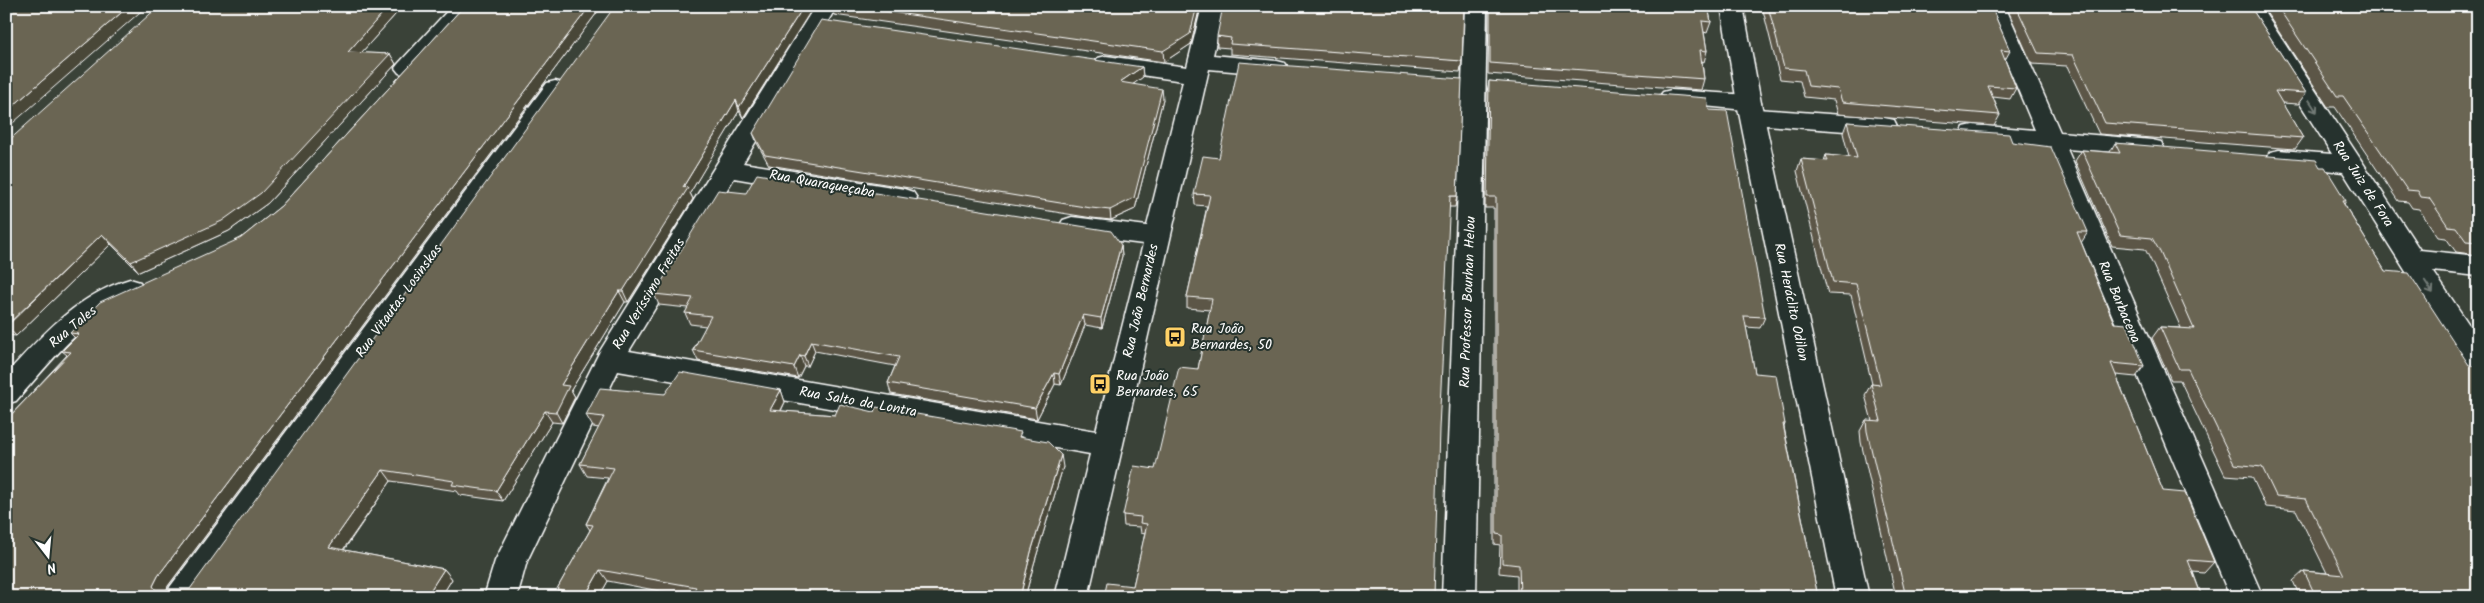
<svg xmlns="http://www.w3.org/2000/svg" width="2484" height="603" viewBox="0 0 2484 603" font-family="Kalam,sans-serif">
<rect width="100%" height="100%" fill="#3a4238"/>
<filter id="ink" filterUnits="userSpaceOnUse"><feTurbulence type="fractalNoise" baseFrequency=".02" numOctaves="2"/><feDisplacementMap in="SourceGraphic" scale="10" xChannelSelector="R" yChannelSelector="G"/><feConvolveMatrix kernelMatrix="1 2 1 2 8 2 1 2 1" color-interpolation-filters="sRGB"/></filter>
<g filter="url(#ink)">
<g fill="none" stroke-linecap="round" stroke-linejoin="round">
<!-- street casing -->
<g stroke="#fff" stroke-width="3">
<g id="street">
<path d="M452 6H475L415 73 407 75 399 73 395 68 399 63Z"/>
<path d="M815 6H837L743 163 904 189 913 192 917 198 913 204 904 207 734 178 629 351 1096 431 1143 244 1072 235 1063 232 1059 226 1063 220 1072 217 1147 226 1183 81 1106 70 1098 68 1094 63 1098 58 1106 56 1187 67 1202 6H1224L1213 55 1277 61 1285 63 1289 68 1285 73 1277 75 1209 69 1088 597H1055L1090 454 618 371 527 561 517 597H484L495 561 600 351Z"/>
<path d="M1465 6H1487L1476 597H1442Z"/>
<path d="M1983 6H2005L2060 132 2152 140 2161 142 2164 148 2161 154 2152 156 2067 149 2263 597H2230L2042 147 1973 141 1964 139 1961 133 1964 127 1973 125 2035 130Z"/>
<path d="M2238 6H2260L2420 250 2478 256V276L2433 271 2478 338V373L2468 370 2343 172 2270 164 2267 158 2270 152 2279 150 2332 154Z"/>
<path d="M555 81 563 83 567 88 563 93 201 597H166L170 587 547 83Z"/>
<path d="M1671 90 1749 95 1757 98 1761 103 1756 109 1885 118 1894 120 1897 126 1894 132 1885 134 1752 124 1744 121 1740 116 1745 110 1663 102 1659 97 1663 92Z"/>
<path d="M130 279 140 282 144 289C137 301 120 305 108 311 72 332 44 370 16 401L6 404V374C42 335 77 295 130 279Z"/>
</g>
</g>
<!-- secondary casing -->
<g stroke="#fff" stroke-width="3">
<path id="secondary" d="M1721 6H1743L1761 103 1869 597H1836L1737 103Z"/>
</g>
<!-- street -->
<use href="#street" fill="#26332d" fill-rule="evenodd"/>
<!-- secondary -->
<use href="#secondary" fill="#26332d" fill-rule="evenodd"/>
</g>
<!-- wall -->
<g fill="#5b5747" stroke="#fff">
<path d="M403 6 361 53 390 54 396 64 268 203 229 231 139 272 111 244 16 336 6 335V143Z"/>
<path d="M464 6H602L168 586 167 589H190L814 6 743 118 739 111 713 154 690 193 693 199 628 302H625L571 390 575 397 562 423 552 422 503 501 460 495 457 491 391 481 344 550 444 569 452 579 441 597H6L10 416 67 355 62 351 75 338 70 333 241 238 281 206Z"/>
<path d="M832 6H1200L1191 44 1164 62 834 15Z"/>
<path d="M1489 6H1708L1711 22 1707 33 1704 32 1707 51 1704 62 1702 61 1704 79 1701 90 1488 74Z"/>
<path d="M1762 6H1991L2010 51 2005 60 2016 88 2010 99 1993 97 2000 115 1994 126 1838 114 1834 100 1804 97 1800 81 1780 79Z"/>
<path d="M2006 6H2250L2306 93 2298 104 2282 103 2303 138 2295 149 2099 134 2067 66 2032 64Z"/>
<path d="M2262 6H2478V255L2456 252 2446 238 2438 237 2419 209 2412 208 2408 202 2398 201 2335 107H2328Z"/>
<path d="M1217 36 1462 61 1460 72 1230 54V48L1217 47Z"/>
<path d="M1142 67 1143 77 1133 84 1163 99 1135 209 1111 220 1092 218 769 165 757 143 753 133Z"/>
<path d="M1489 81 1709 110 1765 317 1760 328 1746 327 1755 373 1785 424 1784 427 1818 597H1517V575L1499 573 1500 545 1494 544V208H1485L1487 92Z"/>
<path d="M1847 122 2012 142 2088 232 2081 243 2114 323 2144 366 2136 377 2116 375 2163 491 2214 562 2204 573 2193 572 2202 597H1896L1861 442 1860 431 1866 420 1872 421 1865 395 1871 384H1872L1851 295 1828 294 1797 171 1801 159 1824 161 1826 155 1849 157 1843 133Z"/>
<path d="M2115 143 2320 167 2346 201 2344 204 2385 271 2469 365 2478 597H2300L2293 581 2304 571 2327 573 2296 510 2266 507 2252 477 2225 475 2180 380H2171L2152 338 2160 327 2181 328 2152 263 2145 249 2112 246 2075 161 2082 150 2110 152Z"/>
<path d="M1194 194 1457 196 1455 207H1449L1133 586 1145 534 1141 533 1140 527 1124 526 1123 515 1155 469 1198 369 1210 310 1187 308V297L1207 206 1195 205Z"/>
<path d="M1121 245 1122 256 1102 328 1085 325 1061 385 1055 384 1037 419 891 394 888 383 895 366 815 351 808 366H804L798 378 698 361 693 350 706 326 690 324 685 313 688 308 659 305 654 294Z"/>
<path d="M2478 272V285L2473 277Z"/>
<path d="M781 390 785 402 781 411 835 415 874 412 1022 437 1063 467 1034 564 1025 597H690L608 581 599 597H562L557 589 590 530 586 524 608 478 587 476 580 464 599 428 593 427 586 415 665 394Z"/>
</g>
<!-- shaded-wall -->
<g fill="#4a4739" stroke="#fff">
<path d="M129 6H147L6 129V112Z"/>
<path d="M389 6H403L353 62 348 52Z"/>
<path d="M590 6H602L168 586 164 596 155 589 153 586 158 576Z"/>
<path d="M804 6H814L743 118 739 107Z"/>
<path d="M1197 6H1200L1191 44 1164 62 1163 51Z"/>
<path d="M390 54 396 64 268 203 229 231 139 272 131 262Z"/>
<path d="M1142 67 1143 77 1121 93 1120 82Z"/>
<path d="M1162 89 1163 99 1135 209 1111 220 1110 210Z"/>
<path d="M736 100 739 111 690 193 693 199 628 302 623 291 683 187Z"/>
<path d="M102 234 111 244 16 336 7 326Z"/>
<path d="M1121 245 1122 256 1102 328 1101 318Z"/>
<path d="M619 291 625 302 571 390 575 397 562 423 556 412 561 385Z"/>
<path d="M1083 315 1085 325 1061 385 1059 374Z"/>
<path d="M811 341 815 351 808 366 804 356Z"/>
<path d="M800 355 804 366 798 378 794 367Z"/>
<path d="M1054 373 1055 384 1037 419 1035 408Z"/>
<path d="M781 390 785 402 775 422 770 410Z"/>
<path d="M545 411 552 422 503 501 496 491Z"/>
<path d="M1061 455 1063 467 1034 564 1025 597H1020L1031 552Z"/>
<path d="M383 470 391 481 338 557 329 547Z"/>
<path d="M444 569 452 579 441 597H426Z"/>
<path d="M600 570 608 581 599 597H585Z"/>
</g>
<!-- building -->
<g fill="#6a6552" stroke="#fff">
<path d="M6 6H129L6 112Z"/>
<path d="M159 6H389L348 52 390 54 261 193 222 221 131 262 102 234 6 326V143Z"/>
<path d="M464 6H590L158 576 153 586 155 589H190L615 6H804L739 107 736 100 683 187 688 188 623 291H619L561 385 569 386 556 412 545 411 496 491 452 485 454 481 383 470 329 547 444 569 426 597H6V416H10L71 352 62 351 79 334 70 333 100 302 241 238 281 206Z"/>
<path d="M848 6H1197L1190 34 1163 51Z"/>
<path d="M1223 6H1464L1462 61 1230 44 1231 38 1217 36Z"/>
<path d="M1490 6H1708L1711 22 1702 21 1707 51 1700 50 1704 79 1490 63Z"/>
<path d="M1768 6H1991L2010 51 2001 50 2016 88 1988 86 2000 115 1842 102 1838 89 1808 86 1804 70 1784 68Z"/>
<path d="M2016 6H2250L2306 93 2275 91 2303 138 2105 123 2073 55 2038 53Z"/>
<path d="M2277 6H2478V242L2466 241 2456 227 2448 226 2429 198 2421 197 2418 191 2407 190 2343 96H2337Z"/>
<path d="M821 20 1142 67 1120 82 1162 89 1134 198 1110 210 1091 208 765 155 753 133Z"/>
<path d="M1239 62 1462 79 1457 196H1450L1439 429 1434 597H1104L1107 583 1133 586 1147 524 1140 523 1141 517 1123 515 1134 466 1155 469 1179 367 1198 369 1212 299 1187 297 1210 195 1194 194 1203 156 1219 158Z"/>
<path d="M1489 81 1707 98 1709 110 1727 111 1765 317 1744 316 1755 373 1776 375 1785 424H1783L1818 597H1520L1519 565 1502 563V535L1496 534V197H1487Z"/>
<path d="M1847 122 2009 134 2012 142 2051 147 2088 232H2077L2114 323 2127 324 2144 366 2111 363 2163 491 2185 493 2214 562 2188 560 2202 597H1906L1867 431 1866 420 1881 421 1871 384 1881 385 1856 284 1833 282 1801 159 1828 161 1826 155 1857 158Z"/>
<path d="M2115 143 2316 160 2320 167H2325L2346 201H2342L2385 271 2409 273 2469 365 2478 366V597H2316L2304 571 2344 575 2306 499 2276 496 2262 467 2234 464 2188 369H2179L2160 327 2194 329 2160 252 2152 238 2120 235 2082 150 2120 153Z"/>
<path d="M757 174 1111 231 1121 245 1101 318 1083 315 1059 374 1054 373 1035 408 888 383 899 357 811 341 804 356 800 355 794 367 693 350 711 316 685 313 693 298 654 294 718 190 746 193Z"/>
<path d="M680 372 781 390 770 410 835 415 840 404 874 412 876 407 1021 432 1019 437 1048 442 1061 455 1031 552 1020 597H714L693 592 696 587 600 570 585 596 557 589 593 525 586 524 614 468 580 464 604 417 586 415 600 388 665 394Z"/>
</g>
<!-- one-way arrows -->
<defs><path id="oneway-shaft" d="M-6 0H5M1.5-3L5.5 0L1.5 3" fill="none" stroke-width="1.6" stroke-linecap="round" stroke-linejoin="round" transform="scale(1.25)"/></defs>
<g stroke="#727a76">
<use href="#oneway-shaft" transform="translate(2313 106) rotate(57)"/>
<use href="#oneway-shaft" transform="translate(2429 287) rotate(57)"/>
</g>
</g>
<!-- icons -->
<defs>
<g id="bus-square" transform="scale(1.125)"><rect x="-9" y="-9" width="18" height="18" rx="4" fill="#ffd166" stroke="#26332d"/><path d="M-5-6H5V4H4V6H2V4H-2V6H-4V4H-5ZM-3.5-4V0h7V-4ZM-3.5 1.2v1.5H-2V1.2ZM2 1.2v1.5H3.5V1.2Z" fill="#111"/></g>
</defs>
<g fill-rule="evenodd">
<use href="#bus-square" x="1175" y="337"/>
<use href="#bus-square" x="1100" y="384"/>
</g>
<g text-anchor="middle" dominant-baseline="central" stroke-width="4" stroke-linejoin="round" paint-order="stroke">
<!-- street labels -->
<g font-size="14" fill="#fff" stroke="#26332d">
<text transform="translate(822 184) rotate(10)">Rua Quaraqueçaba</text>
<text transform="translate(2363 184) rotate(57)">Rua Juiz de Fora</text>
<text transform="translate(649 294) rotate(-59)">Rua Veríssimo Freitas</text>
<text transform="translate(399 301) rotate(-54)">Rua Vitautas Losinskas</text>
<text transform="translate(1141 301) rotate(-77)">Rua João Bernardes</text>
<text transform="translate(1468 302) rotate(-88)">Rua Professor Bourhan Helou</text>
<text transform="translate(1791 302) rotate(78)">Rua Heráclito Odilon</text>
<text transform="translate(2119 302) rotate(67)">Rua Barbacena</text>
<text transform="translate(73 327) rotate(-40)">Rua Tales</text>
<text transform="translate(858 402) rotate(10)">Rua Salto da Lontra</text>
</g>
<!-- poi labels -->
<g font-size="14" fill="#fff" stroke="#26332d" text-anchor="start">
<text x="1191" y="329">Rua João<tspan x="1191" dy="16">Bernardes, 50</tspan></text>
<text x="1116" y="376">Rua João<tspan x="1116" dy="16">Bernardes, 65</tspan></text>
</g>
</g>
<!-- margin -->
<rect width="2484" height="603" fill="none" stroke="#26332d" stroke-width="25"/>
<rect x="12" y="12" width="2459" height="578" fill="none" stroke="#fff" stroke-width="2" filter="url(#ink)"/>
<!-- north arrow -->
<g transform="translate(48 556) rotate(164)" stroke="#26332d" stroke-width="4" paint-order="stroke">
<path d="M0-4L9 19L0 12L-9 19Z" fill="#ffffff"/>
<text y="-8" font-size="14" font-weight="bold" text-anchor="middle" fill="#ffffff">N</text>
</g>
</svg>
